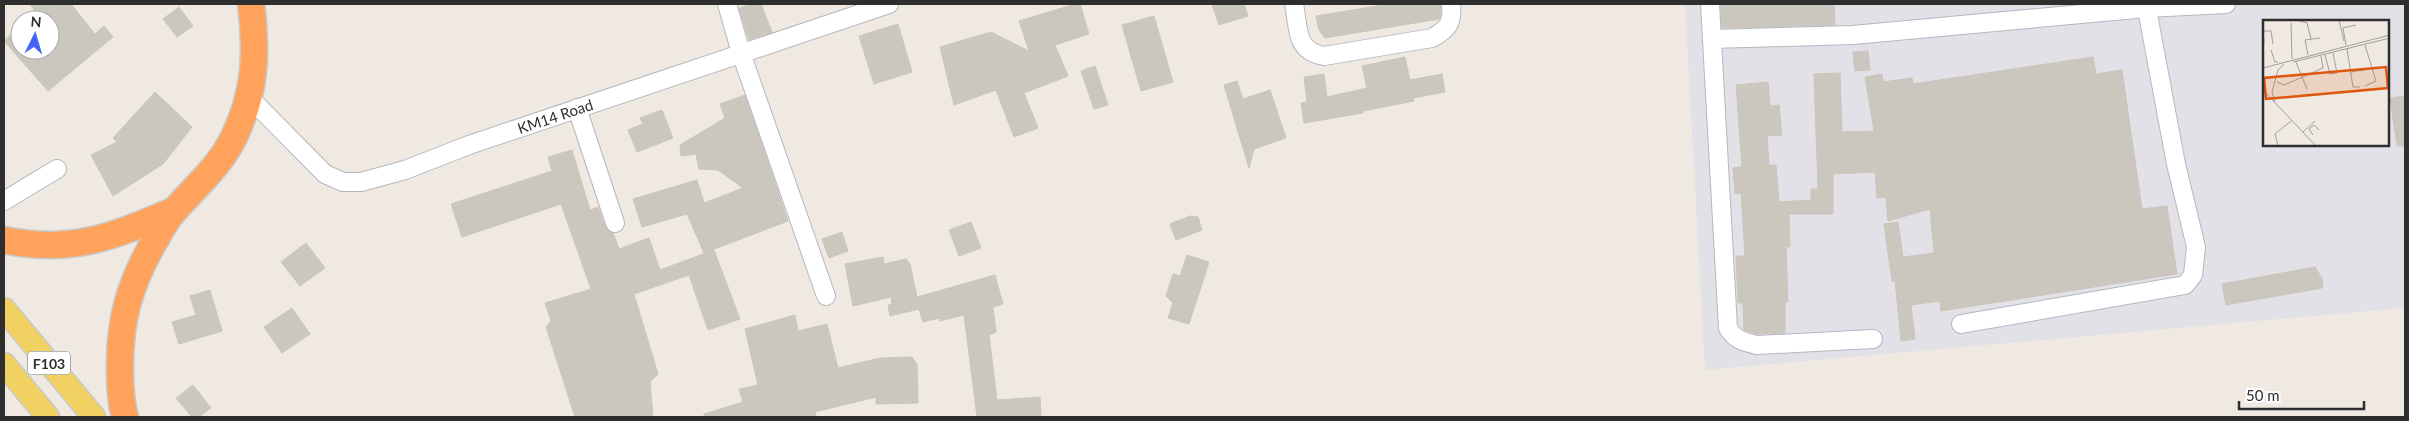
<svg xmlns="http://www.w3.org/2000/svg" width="2409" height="421" viewBox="0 0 2409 421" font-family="Lato,sans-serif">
<rect width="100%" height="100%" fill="#efe9e1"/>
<!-- industrial -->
<path fill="#e3e1e8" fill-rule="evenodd" d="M1685 4H2405V308L1705 370ZM2264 21H2388V145H2264Z"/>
<!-- building -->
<g fill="#cbc7bf" stroke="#cbc5ba">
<path d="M30 4H71L95 34 104 26 113 37 48 91 4 41 20 26V50H50V20H41Z"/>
<path d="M752 4H761L772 32 749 40 739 8Z"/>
<path d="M1075 4H1080L1089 34 1055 45 1068 76 1024 93 1038 128 1014 137 996 90 954 105 940 47 991 32 1029 51 1019 21Z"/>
<path d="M1212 4H1244L1248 16 1219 25Z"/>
<path d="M1389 4H1441L1440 17 1439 19 1325 38 1319 30 1316 16Z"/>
<path d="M1721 4H1834L1835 25 1722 28Z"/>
<path d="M179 7 193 26 177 37 163 19Z"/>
<path d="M1154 16 1173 82 1141 91 1122 25Z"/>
<path d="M898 24 912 72 874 84 859 36Z"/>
<path d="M1868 51 1870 70 1855 71 1853 52Z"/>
<path d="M1405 57 1410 80 1442 74 1445 92 1413 98 1414 101 1363 111V113L1304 123 1301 103 1307 102 1304 77 1324 74 1327 97 1367 88 1362 66Z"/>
<path d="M2093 57 2096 74 2122 70 2142 209 2167 206 2177 274 1941 311 1940 301 1911 305 1915 339 1901 341 1895 281H1892L1884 224 1898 222 1903 257 1934 253 1930 209 1888 221 1886 197 1877 198 1875 172 1833 174V214H1789L1790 247H1786L1788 302H1785V333L1758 334 1744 330 1743 303H1738L1736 256H1745L1741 193 1735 194 1733 168 1742 167 1736 85 1768 82 1770 106 1779 105 1782 135 1767 136 1769 165H1776L1779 202 1811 200V189H1818L1814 74 1840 73 1842 132 1874 131 1865 77 1882 74 1883 82 1912 78 1913 84Z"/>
<path d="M1095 66 1108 105 1094 109 1081 71Z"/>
<path d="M1237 81 1243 99 1270 90 1286 138 1254 149 1249 168 1224 85Z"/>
<path d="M155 92 192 127 163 164 113 196 91 155 117 142 113 138Z"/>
<path d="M745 95 788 221 704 253 687 214 642 227 633 199 697 180 704 203 743 188 718 170 699 169 696 154 681 156 680 145 725 118 720 104Z"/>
<path d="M2405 96V146H2397L2390 98Z"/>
<path d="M662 110 673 138 637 152 628 130 643 124 640 118Z"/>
<path d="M572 150 590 210 598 207 605 226 613 233 619 249 649 238 660 270 714 250 740 319 708 330 689 275 634 294 658 374 650 382 653 417H575L546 327 551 321 545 303 591 289 561 204 462 237 451 204 552 171 548 157Z"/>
<path d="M1190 216 1198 217 1202 230 1176 240 1170 224Z"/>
<path d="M971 222 981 248 959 256 949 230Z"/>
<path d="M842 232 848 251 829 258 822 239Z"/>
<path d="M306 243 325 268 300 286 281 262Z"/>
<path d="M1187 255 1209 262 1189 324 1168 318 1173 303 1166 296 1173 274 1180 276Z"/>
<path d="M883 257 884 264 906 259 910 264 917 297 995 275 1003 304 993 307 996 332 989 335 997 400 1040 397 1041 417H977L964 315 940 321 939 318 923 322 919 309 890 316 888 305 892 304 891 297 853 306 845 264Z"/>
<path d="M2315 267 2323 280 2322 288 2226 305 2222 284Z"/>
<path d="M210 290 222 331 179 344 172 322 196 315 190 296Z"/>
<path d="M292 308 310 334 282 353 264 327Z"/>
<path d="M795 315 798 331 827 324 838 368 880 358 912 357 917 365 918 403 876 404V397L815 412 816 417H704V414L743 402 739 389 758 385 745 329Z"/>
<path d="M193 385 211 408 199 417H192L176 398Z"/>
</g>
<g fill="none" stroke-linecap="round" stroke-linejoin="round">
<!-- minor casing -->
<g stroke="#b4b7c1" stroke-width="20">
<g id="minor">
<path d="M727 4 741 53 826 296"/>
<path d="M1294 4C1299 29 1295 51 1324 56L1432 38C1448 29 1453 23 1451 4"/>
<path d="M1710 4 1728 328C1735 340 1744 342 1757 345L1873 339"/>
<path d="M1712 39 1853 35 2147 8 2226 4"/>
<path id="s1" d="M249 97 325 174 343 182H361L405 170 469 145 889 4"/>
<path d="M577 108 615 223"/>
<path d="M4 201 57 169"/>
<path d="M1961 324 2185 285 2193 275 2196 247 2176 164 2146 4"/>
</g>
</g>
<!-- major casing -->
<g stroke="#c9c9c9" stroke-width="25">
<g id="major">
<path d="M4 309 94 417"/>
<path d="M4 364 48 417"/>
</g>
</g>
<!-- highway casing -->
<g stroke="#c9c9c9" stroke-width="29">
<g id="highway">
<path d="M4 240C71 254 112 237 173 211"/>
<path d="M125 417C121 403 120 387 120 372 119 322 129 285 154 242 160 232 166 219 175 210 196 186 220 166 234 137 256 91 257 53 251 4"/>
</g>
</g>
<!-- minor -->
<use href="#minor" stroke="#fff" stroke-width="18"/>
<!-- major -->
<use href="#major" stroke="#f2d163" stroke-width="22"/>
<!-- highway -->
<use href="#highway" stroke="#ffa35c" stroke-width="26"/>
</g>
<g text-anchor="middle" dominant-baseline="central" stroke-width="4" stroke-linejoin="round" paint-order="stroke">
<!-- shield labels -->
<rect fill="#fff" stroke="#6d6d6d" stroke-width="1" x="28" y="351.5" width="42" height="23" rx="4"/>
<g font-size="14" font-weight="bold" fill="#2e2e2e">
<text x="49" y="363">F103</text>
</g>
<!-- street labels -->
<g font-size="15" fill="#2e2e2e" stroke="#fff">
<text stroke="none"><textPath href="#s1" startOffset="351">KM14 Road</textPath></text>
</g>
</g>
<!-- overview -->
<g transform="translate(2263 20)">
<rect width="126" height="126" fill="#efe9e1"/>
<path fill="none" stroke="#a29e99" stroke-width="1" d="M33 0 44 3 48 19M76 0 81 21M28 3 29 39M0 11H8L10 24M83 25 80 8 93 5M84 29 90 67H97M8 30 12 42H15M0 35 1 19M45 35 42 20 57 18M62 35 67 54 74 53 70 33M30 42 127 18M33 42 44 69M0 48 127 15M88 52 119 47M14 62 21 65 60 48 58 36M102 66 113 61 102 25M0 70 53 126M12 82 9 72 15 50 21 44M40 112 52 101M50 115 46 109 51 105 56 110M15 126 12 114 28 101"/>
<path fill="#df570e" fill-opacity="0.15" stroke="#df570e" stroke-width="2.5" d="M123 47 125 68 3 79 1 58Z"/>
<rect width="126" height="126" fill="none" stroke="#2e2e2e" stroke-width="2.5"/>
</g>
<!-- border -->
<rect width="2409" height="421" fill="none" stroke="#2e2e2e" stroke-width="10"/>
<!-- north arrow -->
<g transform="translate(35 35) rotate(5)"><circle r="24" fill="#ffffff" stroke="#ababab"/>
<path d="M0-4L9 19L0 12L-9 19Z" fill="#4264fb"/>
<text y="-8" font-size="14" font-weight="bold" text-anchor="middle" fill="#2e2e2e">N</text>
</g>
<!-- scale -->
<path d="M2239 401v8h125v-8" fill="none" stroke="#2e2e2e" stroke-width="2.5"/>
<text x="2246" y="401" font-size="15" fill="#2e2e2e" stroke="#ffffff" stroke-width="4" paint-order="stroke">50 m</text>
</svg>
